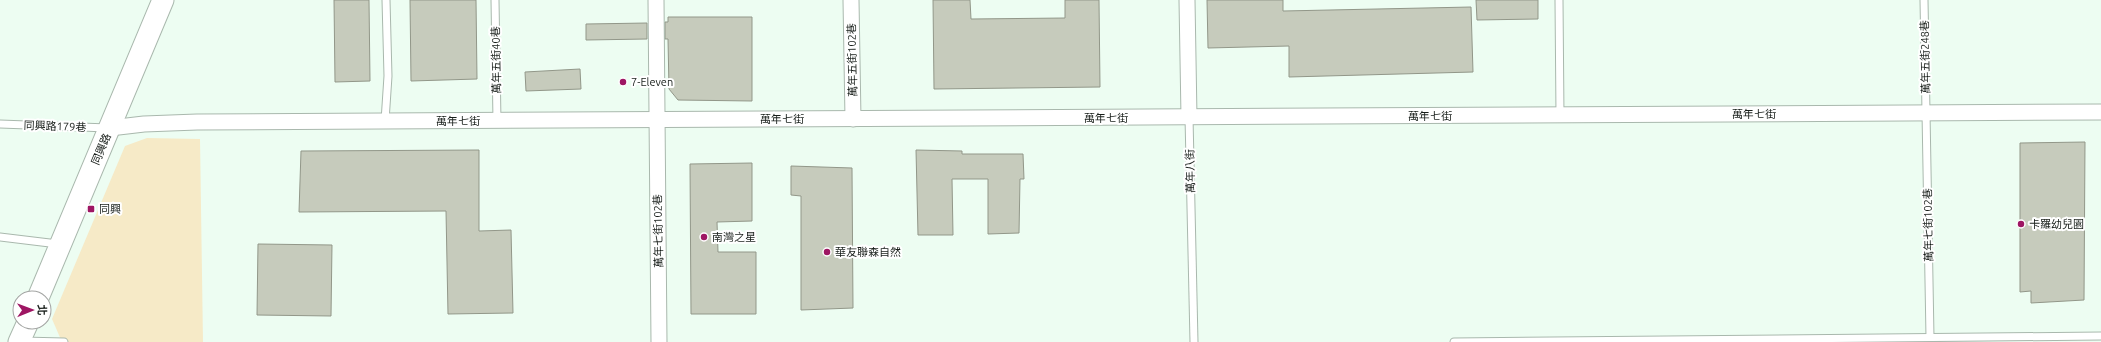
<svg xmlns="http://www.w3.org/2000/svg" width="2101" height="342" viewBox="0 0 2101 342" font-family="Ubuntu,'Noto Sans TC',sans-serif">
<rect width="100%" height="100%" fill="#edfdf2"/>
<!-- green -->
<path fill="#f6eac7" d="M147 138 200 139 203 342H62L52 319 125 146Z"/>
<!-- building -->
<g fill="#c6cbbc" stroke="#929789">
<path d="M334 0H369L370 81 335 82Z"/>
<path d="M410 0H476L477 79 411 81Z"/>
<path d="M933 0H970L971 19 1065 18V0H1099L1100 87 934 89Z"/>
<path d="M1207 0H1283V11L1471 7 1473 72 1289 77V46L1208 48Z"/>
<path d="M1476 0H1538V19L1477 20Z"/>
<path d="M668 17H752V101L678 100 669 89 668 39H665V22H668Z"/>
<path d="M647 23V39L586 40V24Z"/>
<path d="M580 69 581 89 526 91 525 72Z"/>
<path d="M2085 142 2084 300 2031 303V291L2020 292V143Z"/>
<path d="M479 150V231L511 230 513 313 448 314 446 211 299 212 301 151Z"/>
<path d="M916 150 962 151V154H1023L1024 179H1020L1019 233 988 234V179H952L953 235H918Z"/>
<path d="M752 163V221L717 222 718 252H756V314H691L690 164Z"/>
<path d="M791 166 852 168 853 308 801 310V196L791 195Z"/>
<path d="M258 244 332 245 331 316 257 315Z"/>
</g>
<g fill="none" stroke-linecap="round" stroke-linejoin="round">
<!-- lane casing -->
<g stroke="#a9b8ad" stroke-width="9">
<g id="lane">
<path d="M495 0 497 121"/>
<path d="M1559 0 1560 115"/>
<path d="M1924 0 1930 337"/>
<path d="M1189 117 1194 342"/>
<path d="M385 121 388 76 386 0"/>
<path d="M0 124 108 128"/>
<path d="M0 237 58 244"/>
<path d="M22 341 64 342"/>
<path d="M1454 342 2101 336"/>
</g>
</g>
<!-- street casing -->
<g stroke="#a9b8ad" stroke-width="17">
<g id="street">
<path d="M656 0 659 342"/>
<path d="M851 0 853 119"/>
<path d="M1187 0 1189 117"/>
<path d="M110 128 144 124 197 122 2101 112"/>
</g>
</g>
<!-- secondary casing -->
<g stroke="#a9b8ad" stroke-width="23">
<g id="secondary">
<path d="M38 298 163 0"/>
<path d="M19 342 28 322"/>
</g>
</g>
<!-- lane -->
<use href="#lane" stroke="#fff" stroke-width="7"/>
<!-- street -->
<use href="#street" stroke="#fff" stroke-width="15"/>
<!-- secondary -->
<use href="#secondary" stroke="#fff" stroke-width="21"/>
</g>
<!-- markers -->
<g fill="#9e1663" stroke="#fff" stroke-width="1.5">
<circle cx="623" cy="82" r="4"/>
<rect x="87" y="205" width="8" height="8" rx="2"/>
<circle cx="2021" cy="224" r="4"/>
<circle cx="704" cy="237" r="4"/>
<circle cx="827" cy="252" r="4"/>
</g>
<g text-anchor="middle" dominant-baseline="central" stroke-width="4" stroke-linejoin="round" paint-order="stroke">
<!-- street labels -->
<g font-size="11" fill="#181e1a" stroke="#fff">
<text transform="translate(1925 57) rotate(-91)">萬年五街248巷</text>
<text transform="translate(496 60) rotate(-91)">萬年五街40巷</text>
<text transform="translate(852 60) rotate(-91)">萬年五街102巷</text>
<text x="1754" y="114">萬年七街</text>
<text x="1430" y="116">萬年七街</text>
<text x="1106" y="118">萬年七街</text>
<text x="782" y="119">萬年七街</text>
<text x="458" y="121">萬年七街</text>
<text transform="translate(55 126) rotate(2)">同興路179巷</text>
<text transform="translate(101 149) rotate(-67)">同興路</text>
<text transform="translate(1190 171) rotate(-91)">萬年八街</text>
<text transform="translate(1928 225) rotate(-91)">萬年七街102巷</text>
<text transform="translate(658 231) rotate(-91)">萬年七街102巷</text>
</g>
<!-- poi labels -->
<g font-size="11" fill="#181e1a" stroke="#fff" text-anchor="start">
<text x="631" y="82">7-Eleven</text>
<text x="99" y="209">同興</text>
<text x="2029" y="224">卡羅幼兒園</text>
<text x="712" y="237">南灣之星</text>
<text x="835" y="252">華友聯森自然</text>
</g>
</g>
<!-- north arrow -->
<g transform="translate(32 310) rotate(89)"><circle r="19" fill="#ffffff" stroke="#a3a5a3"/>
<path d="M0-3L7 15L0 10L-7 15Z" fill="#9e1663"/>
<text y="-6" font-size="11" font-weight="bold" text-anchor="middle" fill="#181e1a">北</text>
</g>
</svg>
